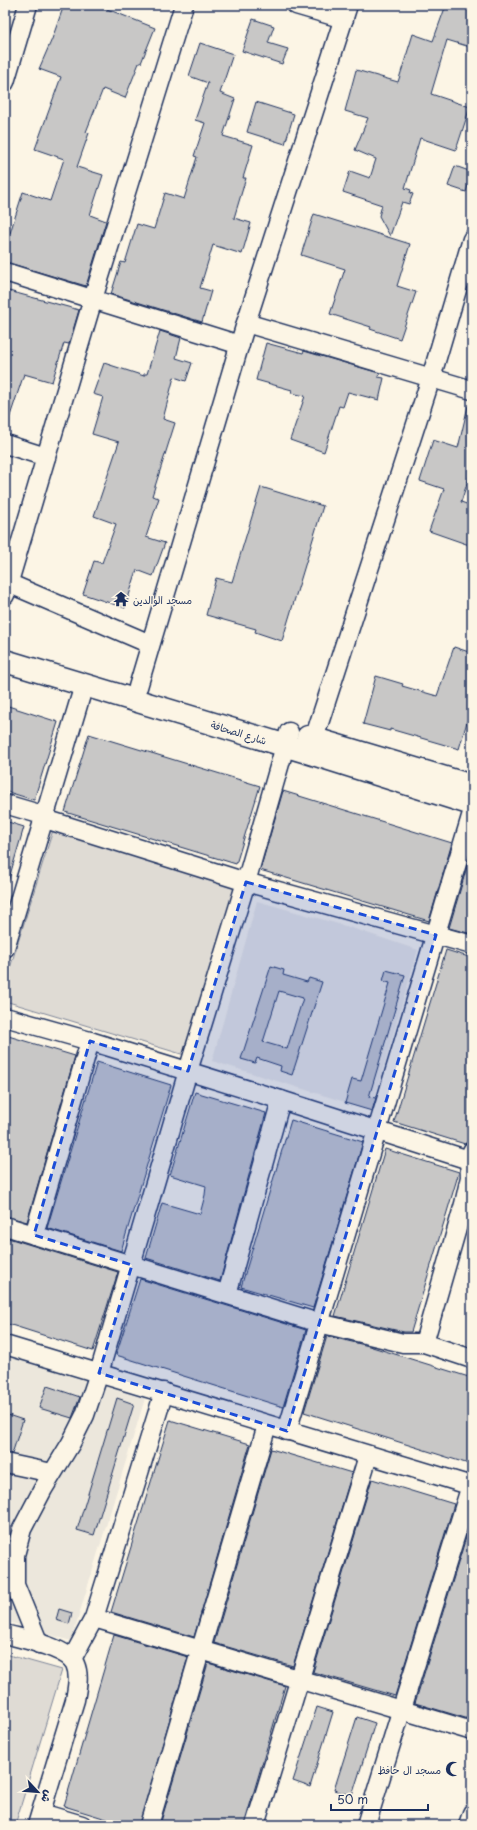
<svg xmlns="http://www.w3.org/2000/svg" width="477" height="1830" viewBox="0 0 477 1830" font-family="'Playpen Sans','Playpen Sans Arabic',sans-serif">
<rect width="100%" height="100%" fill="#fcf5e5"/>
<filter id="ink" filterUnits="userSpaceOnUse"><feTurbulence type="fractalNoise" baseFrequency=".025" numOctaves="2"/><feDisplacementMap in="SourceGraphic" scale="8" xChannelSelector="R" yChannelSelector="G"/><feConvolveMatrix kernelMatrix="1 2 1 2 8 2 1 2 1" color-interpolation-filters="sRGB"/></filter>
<g filter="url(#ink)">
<!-- built -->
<g fill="#ece7dc">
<path d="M257 901 349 927 418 950 371 1110 212 1061Z"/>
<path d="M5 1353 146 1395 71 1641 5 1621Z"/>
</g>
<!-- green -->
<g fill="#dfdbd4" stroke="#7d8599">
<path d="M53 830 240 884 188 1056 5 1001V984Z"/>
<path d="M5 1654 62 1670 15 1825H5Z"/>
</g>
<!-- building -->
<g fill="#c8c7c6" stroke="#1b2f5e" fill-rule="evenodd">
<path d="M64 5H108L107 9 155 28 141 63H139L125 98 103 89 86 132 89 133 77 167 103 175 90 215 106 221 86 286 5 262V231L10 233 23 192 50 201 64 159 35 149 61 77 39 69 52 39Z"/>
<path d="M446 5H472V41L470 47 447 40 431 94 470 107 456 150 420 138 405 188 411 190 410 193 413 194 409 204 402 202 390 236 379 216 382 205 343 192 350 171 370 178 376 159 355 150 368 118 345 111 356 70 398 82 413 34 433 41Z"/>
<path d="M253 19 274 26 268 43 288 49 282 64 242 51Z"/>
<path d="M200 43 233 54 220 93 235 99 223 136 253 145 243 178H246L234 218 251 223 242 254 213 245 200 288 211 291 202 322 111 294 121 262 125 263 137 224 154 229 165 193 184 199 197 157 194 156 205 123 195 120 208 83 189 76Z"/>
<path d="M256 102 294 114 285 144 247 132Z"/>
<path d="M455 166 472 172 466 192 448 186Z"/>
<path d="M314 214 410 244 397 286 416 292 400 339 370 329 371 327 330 314 345 269 301 255Z"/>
<path d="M5 290 79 310 69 344 64 343 52 382 24 374 7 425H5Z"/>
<path d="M160 331 181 338 176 358 192 363 186 381 174 377 163 419 175 423 152 496 159 498 146 537 165 543 153 576 137 570 125 608 83 594 94 561 102 563 116 524 94 516 119 442 92 434 103 397 93 394 104 363 144 376V374H147Z"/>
<path d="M266 343 303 353 304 351 379 373 378 377 384 378 379 400 348 392 343 407 339 406 324 452 290 440 305 396 291 393 292 390 256 380Z"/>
<path d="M468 406 472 407V468L461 502 472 506V546L429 531 444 489 420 481 433 440 458 448Z"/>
<path d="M261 487 323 506 282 641 255 632 256 629 206 615 216 578 232 582Z"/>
<path d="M454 647 472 653V705L459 749 390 729V731L363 724 376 676 403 684 402 686 437 696Z"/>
<path d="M5 705 58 722 34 800 5 791Z"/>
<path d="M89 734 260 786 236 864 65 812Z"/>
<path d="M283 791 452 843 429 921 260 870Z"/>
<path d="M5 821 24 827 8 882H5Z"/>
<path d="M472 850V934L449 928Z"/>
<path d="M446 950 472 958V1134L470 1141 465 1144 394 1122Z"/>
<path d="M271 966 284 970 283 975 307 982 309 978 322 982 292 1075 280 1071 281 1066 257 1058 255 1063 241 1059ZM279 991 303 998 287 1049 263 1042Z"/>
<path d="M386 970 405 975 369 1097 376 1098 372 1111 345 1103 352 1079 361 1081 390 983 383 981Z"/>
<path d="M5 1035 75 1056 27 1222 5 1216Z"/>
<path d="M97 1062 171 1085 121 1251 47 1228Z"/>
<path d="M195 1092 266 1113 220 1281 146 1258 162 1203 200 1214 205 1195 206 1186 170 1175Z"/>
<path d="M291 1120 363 1142 313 1308 241 1287Z"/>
<path d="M385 1149 459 1172 411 1332H404L335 1316Z"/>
<path d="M5 1237 118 1272 93 1351 5 1323Z"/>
<path d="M140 1279 306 1330 283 1407 116 1355Z"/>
<path d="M327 1336 369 1346 472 1378V1465L304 1412Z"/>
<path d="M47 1386 80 1397 72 1418 39 1408Z"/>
<path d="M117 1398 134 1404 94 1535 77 1530Z"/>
<path d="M5 1414 23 1420 12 1454 5 1453Z"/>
<path d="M170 1420 250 1444 194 1637 111 1612Z"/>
<path d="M271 1449 352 1473 293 1666 214 1643Z"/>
<path d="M372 1479 454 1504 395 1696 313 1672Z"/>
<path d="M472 1518V1720L415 1703Z"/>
<path d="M59 1609 72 1613 69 1624 56 1620Z"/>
<path d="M114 1635 188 1657 139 1825H126L64 1806Z"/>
<path d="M208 1663 285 1686 244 1825H160Z"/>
<path d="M317 1707 333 1712 310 1787 293 1781Z"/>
<path d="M357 1717 375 1723 352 1796 334 1790Z"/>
</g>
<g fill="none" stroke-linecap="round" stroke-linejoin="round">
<!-- minor casing -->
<g stroke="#1b2f5e" stroke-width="21">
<g id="minor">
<path d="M296 5 344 19"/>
<path d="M5 82 28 5"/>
<path d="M5 272 240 345"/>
<path d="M246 323 472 390"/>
<path d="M5 444 46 457"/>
<path d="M8 583 150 644"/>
<path d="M5 595 93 299 184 5"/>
<path d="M138 687 246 323 348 5"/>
<path d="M310 751 431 378 472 239"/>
<path d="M5 804 46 816"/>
<path d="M45 819 246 882 472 945"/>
<path d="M5 948 84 685"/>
<path d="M5 1017 90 1041 281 1100 472 1161"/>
<path d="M5 1226 319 1323 403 1343H424L472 1359"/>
<path d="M34 1235 90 1041"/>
<path d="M227 1294 281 1100"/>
<path d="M424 1343 464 1204 470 1177 469 1160 472 1151"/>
<path d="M5 1345 472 1486"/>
<path d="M287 1431 472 813"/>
<path d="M5 1463 52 1473"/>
<path d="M94 1618 472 1731"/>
<path d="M5 1634C22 1639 67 1647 75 1664 80 1675 77 1688 75 1700L37 1825"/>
<path d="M39 1644 15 1585V1555L22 1529 43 1489 71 1443 85 1415 99 1373 188 1071 246 882 289 732"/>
<path d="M72 1659 94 1618 164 1392"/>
<path d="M41 1813 82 1825"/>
<path d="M149 1825 267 1425"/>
<path d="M255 1825 368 1456"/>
<path d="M366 1825 472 1482"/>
<path d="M468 1825 472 1813"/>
</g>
</g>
<!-- major casing -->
<g stroke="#1b2f5e" stroke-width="25">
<g id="major">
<path d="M5 661 310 753 472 804"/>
<path d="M308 737 472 786"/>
</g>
</g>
<!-- minor -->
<use href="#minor" stroke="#fcf5e5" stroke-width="18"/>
<!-- major -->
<use href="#major" stroke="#fcf5e5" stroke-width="22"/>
</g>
</g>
<!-- marked area -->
<path fill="#1d4ed8" fill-opacity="0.2" stroke="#1d4ed8" stroke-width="3" stroke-dasharray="8 5" stroke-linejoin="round" d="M246 882 436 935 287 1431 99 1373 132 1265 34 1235 90 1041 188 1071Z"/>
<!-- icons -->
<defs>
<g id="temple-bare" transform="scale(1.2)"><path d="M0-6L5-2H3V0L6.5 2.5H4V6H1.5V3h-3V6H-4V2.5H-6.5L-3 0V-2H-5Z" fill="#1b2f5e" stroke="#fcf5e5" stroke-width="2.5" paint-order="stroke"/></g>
<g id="mosque-bare" transform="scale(1.2)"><path d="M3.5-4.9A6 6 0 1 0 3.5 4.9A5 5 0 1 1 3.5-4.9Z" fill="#1b2f5e" stroke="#fcf5e5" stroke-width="2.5" paint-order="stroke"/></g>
</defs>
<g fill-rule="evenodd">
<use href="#temple-bare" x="121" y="599"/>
<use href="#mosque-bare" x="453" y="1769"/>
</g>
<g text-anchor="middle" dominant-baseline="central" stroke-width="3" stroke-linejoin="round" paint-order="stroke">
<!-- poi labels -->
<g font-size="10" fill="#1b2f5e" stroke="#fcf5e5" text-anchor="start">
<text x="133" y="599">مسجد الوالدين</text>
<text x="441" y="1769" text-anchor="end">مسجد ال حافظ</text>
</g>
<!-- street labels -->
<g font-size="10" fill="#1b2f5e" stroke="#fcf5e5">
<text transform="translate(239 732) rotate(17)">شارع الصحافة</text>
</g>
</g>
<!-- margin -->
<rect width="477" height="1830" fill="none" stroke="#fcf5e5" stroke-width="20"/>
<rect x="10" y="10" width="457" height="1810" fill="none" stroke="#1b2f5e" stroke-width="1.5" filter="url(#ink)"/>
<!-- north arrow -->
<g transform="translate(38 1792) rotate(116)" stroke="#fcf5e5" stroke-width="3" paint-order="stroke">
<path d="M0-3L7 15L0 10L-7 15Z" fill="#1b2f5e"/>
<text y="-6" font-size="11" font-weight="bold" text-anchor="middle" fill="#1b2f5e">ش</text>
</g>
<!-- scale -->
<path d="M331 1804v6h97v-6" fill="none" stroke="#1b2f5e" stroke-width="2"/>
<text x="337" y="1804" font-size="12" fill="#1b2f5e" stroke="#fcf5e5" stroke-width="3" paint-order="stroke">50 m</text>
</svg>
